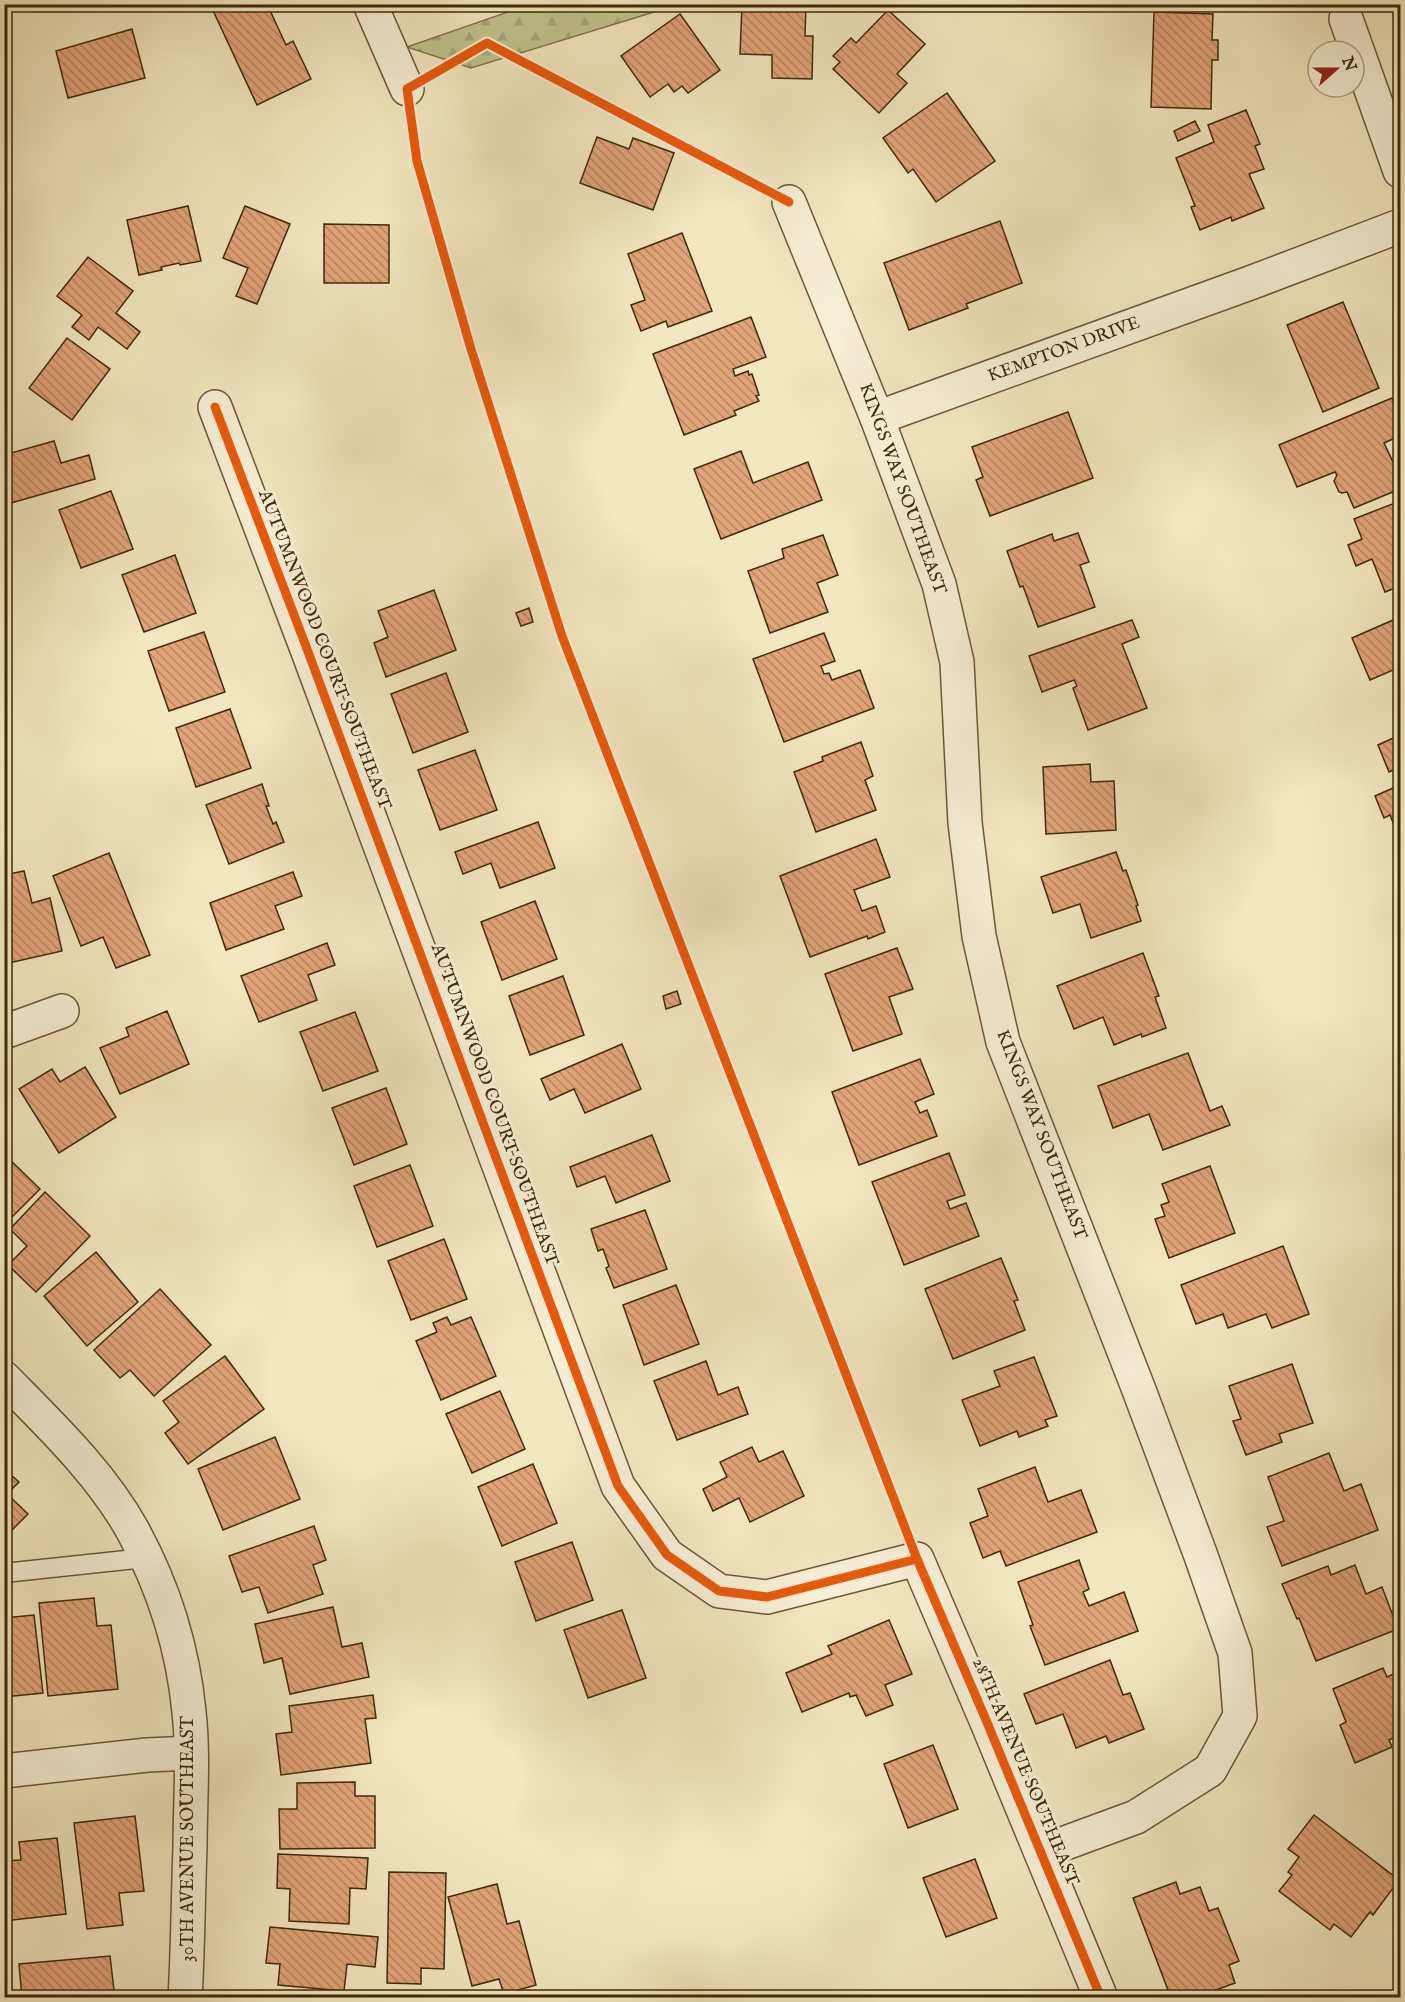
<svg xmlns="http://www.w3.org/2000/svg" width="1405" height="2002" viewBox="0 0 1405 2002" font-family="'IM FELL English',serif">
<defs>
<pattern id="forest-firs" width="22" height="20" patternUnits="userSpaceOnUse" patternTransform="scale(1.5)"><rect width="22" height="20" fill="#c1c48e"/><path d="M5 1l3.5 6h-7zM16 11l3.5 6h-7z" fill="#a7a879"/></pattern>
<pattern id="building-back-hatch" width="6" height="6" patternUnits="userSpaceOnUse" patternTransform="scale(1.5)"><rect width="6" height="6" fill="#e2a578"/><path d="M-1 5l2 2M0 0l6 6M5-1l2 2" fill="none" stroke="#b98661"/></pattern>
</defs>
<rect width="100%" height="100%" fill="#f3e7c0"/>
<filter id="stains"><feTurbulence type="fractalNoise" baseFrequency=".00333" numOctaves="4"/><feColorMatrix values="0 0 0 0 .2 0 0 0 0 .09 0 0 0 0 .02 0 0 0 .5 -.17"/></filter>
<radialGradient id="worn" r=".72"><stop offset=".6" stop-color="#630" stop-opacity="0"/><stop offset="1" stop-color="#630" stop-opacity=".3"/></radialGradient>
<!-- forest -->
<path fill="url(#forest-firs)" stroke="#80764c" stroke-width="1.5" d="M528 5V4L677 5 471 68 407 47Z"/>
<!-- building -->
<g fill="url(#building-back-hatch)" stroke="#3f290a" stroke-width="1.5">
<path d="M210 4H267L286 45 293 41 311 79 257 105Z"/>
<path d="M742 4H806L805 36H813L812 79 772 78V55L740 54Z"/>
<path d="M888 10 925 44 897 74 907 83 879 113 833 69 840 62 833 56 851 38 856 43Z"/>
<path d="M1154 12 1213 14 1212 40H1218V60H1212L1211 109 1151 107Z"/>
<path d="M680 14 720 70 688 93 682 86 674 92 668 84 650 97 621 56Z"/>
<path d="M132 29 145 78 68 98 56 51Z"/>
<path d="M947 93 995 161 936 202 913 169 908 173 883 138Z"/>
<path d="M1246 110 1260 144 1255 146 1264 169 1249 174 1264 208 1232 221 1231 217 1200 230 1191 207 1195 206 1176 158 1214 142 1208 125Z"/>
<path d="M1195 121 1200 131 1178 141 1174 131Z"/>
<path d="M597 137 629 149 633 138 674 153 653 210 580 183Z"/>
<path d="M188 206 201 261 180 265 179 263 161 267 162 270 139 275 127 220Z"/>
<path d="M245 206 290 224 257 304 236 296 248 268 223 258Z"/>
<path d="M1000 221 1022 283 966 304 968 308 909 330 884 263Z"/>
<path d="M324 224 389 225V283H324Z"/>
<path d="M682 233 712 311 668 327 666 321 641 331 631 305 645 300 628 254Z"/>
<path d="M88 257 133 291 116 313 140 332 127 349 98 327 89 340 72 327 82 315 57 296Z"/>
<path d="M1343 302 1379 388 1323 412 1287 325Z"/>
<path d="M751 317 766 357 733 369 735 376 748 371 749 375 752 374 759 395 756 396 759 401 734 411 736 415 684 435 653 354Z"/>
<path d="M67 338 110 369 72 420 29 388Z"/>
<path d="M1392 398 1400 419V436L1384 443 1393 462 1397 461 1400 469V489L1354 508 1347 492 1342 493 1339 492 1334 481 1337 475 1335 472 1297 487 1279 445Z"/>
<path d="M1068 412 1093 478 990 516 976 480 983 477 972 447Z"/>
<path d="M54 441 61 463 89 455 95 479 11 503 4 478V455Z"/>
<path d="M741 451 753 483 808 462 822 500 721 539 694 469Z"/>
<path d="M111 491 133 549 81 568 59 510Z"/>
<path d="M1400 501V586L1385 592 1372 559 1356 566 1348 545 1362 539 1354 519Z"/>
<path d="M1078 533 1089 562 1080 565 1095 607 1038 627 1023 586 1020 587 1007 551 1052 534 1054 541Z"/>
<path d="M823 535 838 575 817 583 828 612 770 633 748 571 784 558 782 549Z"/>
<path d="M175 555 196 613 144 632 122 575Z"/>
<path d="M434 590 456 650 386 677 374 643 388 637 378 611Z"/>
<path d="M529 608 533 622 521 626 516 613Z"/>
<path d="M1400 617V667L1370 680 1352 638Z"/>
<path d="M1132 620 1139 637 1122 644 1147 708 1088 730 1073 688 1077 686 1074 680 1042 692 1029 656Z"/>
<path d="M204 632 225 692 169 711 148 651Z"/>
<path d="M824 633 835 661 821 666 824 674 829 673 832 680 860 670 874 708 784 742 753 659Z"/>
<path d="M446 673 468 732 413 753 391 694Z"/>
<path d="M230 709 251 768 196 787 176 728Z"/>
<path d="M1400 735V780L1396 769 1389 772 1378 745Z"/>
<path d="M861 742 873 776 865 780 876 810 816 832 794 772 823 761 822 757Z"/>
<path d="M475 750 497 810 440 830 418 770Z"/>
<path d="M1090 764 1091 782 1114 781 1116 830 1046 834 1043 767Z"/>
<path d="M262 784 269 806H266L273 824 276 822 284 842 229 864 206 805Z"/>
<path d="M1400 785V829L1396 830 1390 815 1384 818 1375 796Z"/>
<path d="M538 822 555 868 500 888 491 863 463 874 455 852Z"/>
<path d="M876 839 890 877 854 890 862 911 876 906 885 932 868 939 867 936 810 957 780 876Z"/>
<path d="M1116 852 1123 871 1126 870 1138 905 1136 906 1141 921 1091 938 1080 904 1053 913 1041 877Z"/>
<path d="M109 853 150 955 116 968 103 937 81 946 53 876Z"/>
<path d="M24 871 32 903 50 898 62 951 4 964V875Z"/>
<path d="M293 872 302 896 275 906 284 929 226 950 210 903Z"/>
<path d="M535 901 557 959 502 980 481 922Z"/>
<path d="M327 943 335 965 308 975 317 1000 259 1022 241 976Z"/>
<path d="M897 948 913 989 889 997 902 1034 853 1051 825 974Z"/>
<path d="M1143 953 1159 996 1155 997 1166 1028 1142 1037 1141 1034 1114 1045 1103 1017 1074 1029 1057 986Z"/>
<path d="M563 976 584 1035 530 1055 509 996Z"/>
<path d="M677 991 681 1004 666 1009 663 996Z"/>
<path d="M167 1011 189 1064 120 1094 100 1048 129 1036 126 1028Z"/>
<path d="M355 1012 378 1071 323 1091 300 1032Z"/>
<path d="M622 1044 641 1089 585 1113 574 1089 550 1100 541 1079Z"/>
<path d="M1188 1053 1210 1111 1222 1106 1230 1125 1163 1150 1149 1114 1113 1128 1098 1086Z"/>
<path d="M920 1059 934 1094 915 1102 920 1113 927 1110 937 1136 859 1165 832 1092Z"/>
<path d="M85 1067 116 1117 59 1153 19 1089 52 1069 60 1082Z"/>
<path d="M386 1088 407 1144 354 1165 332 1108Z"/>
<path d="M652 1135 670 1181 616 1203 605 1176 577 1187 570 1167Z"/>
<path d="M949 1153 965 1195 947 1201 950 1209 966 1203 979 1236 904 1265 872 1182Z"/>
<path d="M4 1154 40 1189 4 1225Z"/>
<path d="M410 1165 433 1226 377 1247 354 1186Z"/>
<path d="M1210 1166 1235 1233 1169 1258 1155 1219 1165 1216 1161 1205 1169 1202 1162 1184Z"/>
<path d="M45 1192 90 1236 36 1292 8 1265 27 1246 10 1229Z"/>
<path d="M645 1210 667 1269 614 1288 606 1268 609 1266 603 1249 598 1251 591 1229Z"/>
<path d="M444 1239 467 1299 411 1320 388 1261Z"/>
<path d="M1283 1246 1309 1314 1272 1328 1266 1314 1228 1328 1223 1314 1196 1324 1181 1285Z"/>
<path d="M96 1252 138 1302 87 1346 44 1296Z"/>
<path d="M1001 1258 1018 1300 1014 1301 1025 1330 953 1359 925 1289Z"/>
<path d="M676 1285 699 1344 644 1365 623 1305Z"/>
<path d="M160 1289 211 1345 154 1396 130 1370 120 1378 94 1350Z"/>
<path d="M447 1317 451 1325 471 1317 496 1376 441 1400 416 1341 437 1332 433 1323Z"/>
<path d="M225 1356 264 1409 188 1464 165 1433 179 1422 163 1401Z"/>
<path d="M1034 1357 1057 1416 1045 1420 1048 1426 1019 1437 1017 1431 980 1446 962 1400 1000 1386 994 1371Z"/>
<path d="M706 1361 718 1395 738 1387 748 1414 677 1440 654 1381Z"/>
<path d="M1292 1364 1313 1423 1279 1434 1282 1442 1246 1455 1233 1421 1241 1419 1229 1386Z"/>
<path d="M500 1391 525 1449 472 1473 446 1414Z"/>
<path d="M275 1437 300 1499 223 1530 198 1469Z"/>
<path d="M752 1447 759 1462 783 1451 804 1496 750 1522 739 1498 713 1511 703 1489 727 1477 720 1462Z"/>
<path d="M1329 1453 1344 1491 1361 1484 1378 1530 1282 1566 1267 1527 1284 1521 1268 1477Z"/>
<path d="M533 1464 557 1523 502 1546 478 1487Z"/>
<path d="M1035 1467 1048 1502 1081 1490 1097 1532 1006 1566 1000 1551 983 1558 970 1523 988 1516 978 1489Z"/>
<path d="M4 1469 19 1482 7 1494 28 1514 4 1538Z"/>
<path d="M314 1526 326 1560 313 1565 323 1594 268 1613 259 1587 242 1592 229 1556Z"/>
<path d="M572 1542 593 1600 536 1621 515 1562Z"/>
<path d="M1079 1560 1089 1589 1083 1592 1089 1606 1124 1592 1138 1631 1045 1665 1030 1626 1033 1625 1018 1582Z"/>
<path d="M1355 1565 1366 1594 1382 1587 1398 1629 1316 1661 1299 1618 1297 1619 1282 1584 1328 1566 1331 1575Z"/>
<path d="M94 1598 97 1626 111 1625 118 1689 48 1696 39 1603Z"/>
<path d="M333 1607 342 1647 362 1643 369 1677 290 1694 282 1658 264 1663 255 1624Z"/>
<path d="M622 1610 646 1678 588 1698 564 1630Z"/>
<path d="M34 1615 43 1693 4 1697V1618Z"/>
<path d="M889 1620 912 1674 885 1685 893 1705 866 1716 856 1695 850 1697 849 1693 802 1712 786 1673 832 1654 828 1646Z"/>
<path d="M1110 1660 1123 1695 1130 1693 1144 1729 1109 1743 1106 1736 1076 1748 1063 1714 1036 1724 1024 1694Z"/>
<path d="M1383 1668 1387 1677 1400 1671V1735L1389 1740 1392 1747 1355 1763 1340 1725 1346 1722 1333 1689Z"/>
<path d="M373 1695 376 1718 365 1719 371 1763 281 1775 276 1734 292 1732 289 1706Z"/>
<path d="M933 1745 958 1809 908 1828 884 1764Z"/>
<path d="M355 1782V1796H375V1848L280 1849 279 1809H297V1783Z"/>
<path d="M1314 1815 1399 1880 1373 1915 1370 1912 1351 1937 1334 1924 1330 1930 1279 1891 1292 1875 1288 1872 1299 1857 1288 1849Z"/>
<path d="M135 1816 144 1891 119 1893 123 1925 87 1929 74 1823Z"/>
<path d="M57 1838 66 1914 4 1921V1861L21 1860 19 1842Z"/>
<path d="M278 1854 368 1858 366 1889 350 1888 349 1924 289 1921 290 1889 277 1888Z"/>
<path d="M975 1859 997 1918 946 1937 923 1878Z"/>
<path d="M389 1872 446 1873 444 1969 421 1968V1984L387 1983Z"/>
<path d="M1176 1882 1180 1894 1200 1887 1209 1911 1218 1908 1239 1961 1229 1965 1235 1983 1205 1994 1206 1998H1171L1133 1898Z"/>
<path d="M497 1884 507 1924 519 1921 536 1985 504 1994 499 1979 472 1986 448 1897Z"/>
<path d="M270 1927 378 1937 375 1967 347 1964 344 1991 278 1985 280 1964 266 1963Z"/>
<path d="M110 1956 114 1990 91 1992V1998H22L19 1964Z"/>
</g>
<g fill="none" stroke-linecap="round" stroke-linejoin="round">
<!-- lane casing -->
<g stroke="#6c5838" stroke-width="21">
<path id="lane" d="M4 1573 145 1558"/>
</g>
<!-- street casing -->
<g stroke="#6c5838" stroke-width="36">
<g id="street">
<path d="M370 4 407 89"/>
<path d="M1346 19 1400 171"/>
<path d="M789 202 877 418 939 584 957 662 965 823 979 936 1003 1042 1139 1390 1201 1556 1235 1653 1240 1716 1210 1770 1136 1817 1041 1852"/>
<path d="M215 407 307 649 618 1486 667 1555 719 1591 767 1597 917 1559 986 1720 1101 1998"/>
<path d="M877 418 1250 283 1400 226"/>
<path d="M4 1032 62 1011"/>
<path d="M4 1378C50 1425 101 1473 133 1531 163 1586 183 1649 189 1712 194 1757 190 1803 190 1848 188 1898 188 1948 185 1998"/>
<path d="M4 1771 147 1755 191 1753"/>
</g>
</g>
<!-- lane -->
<use href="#lane" stroke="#f7efd6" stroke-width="18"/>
<!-- street -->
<use href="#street" stroke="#f7efd6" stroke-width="33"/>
<!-- cycleway casing -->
<g stroke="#f7efd6" stroke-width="13">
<g id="cycleway">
<path d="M789 202 487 43 407 89 417 161 471 349 562 636 917 1559 986 1720 1101 1998"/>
<path d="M215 407 307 649 618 1486 667 1555 719 1591 767 1597 917 1559"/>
</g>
</g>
<!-- cycleway -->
<use href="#cycleway" stroke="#e8590c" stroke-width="9"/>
</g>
<g text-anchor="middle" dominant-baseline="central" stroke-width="6" stroke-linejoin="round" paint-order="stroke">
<!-- street labels -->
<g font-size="18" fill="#3f290a" stroke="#f7efd6">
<text transform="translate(1064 350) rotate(-20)">KEMPTON DRIVE</text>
<text transform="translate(902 489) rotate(70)">KINGS WAY SOUTHEAST</text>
<text transform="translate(324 650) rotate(69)">AUTUMNWOOD COURT SOUTHEAST</text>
<text transform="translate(494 1105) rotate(70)">AUTUMNWOOD COURT SOUTHEAST</text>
<text transform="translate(1041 1135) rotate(69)">KINGS WAY SOUTHEAST</text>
<text transform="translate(1025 1772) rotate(67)">28TH AVENUE SOUTHEAST</text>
<text transform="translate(188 1839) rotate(-90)">30TH AVENUE SOUTHEAST</text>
</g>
</g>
<!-- margin -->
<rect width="1405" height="2002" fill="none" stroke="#f3e7c0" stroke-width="24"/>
<rect x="6" y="6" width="1393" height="1990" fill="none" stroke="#3f290a" stroke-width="3"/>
<rect x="12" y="12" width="1381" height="1978" fill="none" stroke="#3f290a" stroke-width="1.5"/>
<!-- north arrow -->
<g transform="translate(1336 69) rotate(69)"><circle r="28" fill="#f7efd6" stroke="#ada084" stroke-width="1.5"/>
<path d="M0-4.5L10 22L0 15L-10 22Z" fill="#8f2418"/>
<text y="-9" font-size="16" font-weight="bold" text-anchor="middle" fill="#3f290a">N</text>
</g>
<rect width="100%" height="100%" filter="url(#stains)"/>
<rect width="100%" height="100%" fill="url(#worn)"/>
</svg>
